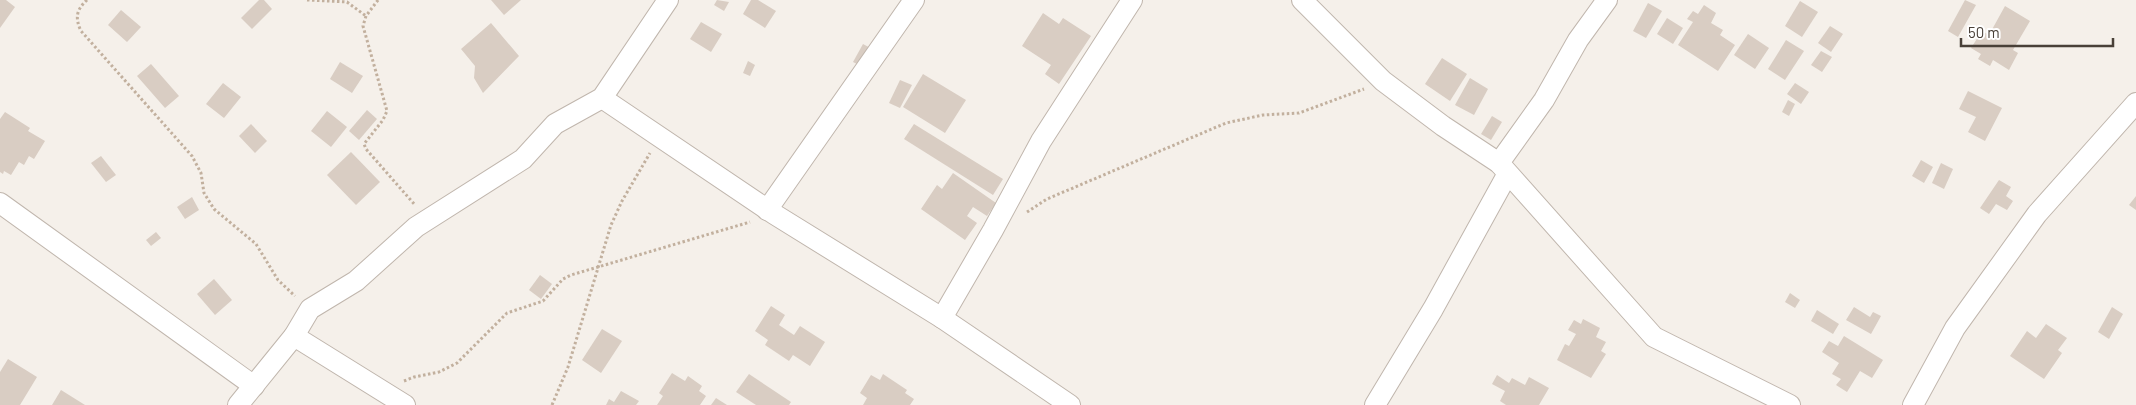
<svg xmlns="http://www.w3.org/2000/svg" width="2136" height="405" viewBox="0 0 2136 405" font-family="Barlow,sans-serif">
<rect width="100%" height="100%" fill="#f5f0ea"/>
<!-- building -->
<g fill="#d9cdc3">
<path d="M0 0H6L15 7 0 28Z"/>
<path d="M259 0H264L272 9 252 29 241 18Z"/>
<path d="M491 0H521L504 15Z"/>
<path d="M717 0 729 2 724 11 714 5Z"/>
<path d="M751 0H758L776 11 765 28 743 14Z"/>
<path d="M1965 0 1976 5 1958 37 1948 31Z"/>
<path d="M1800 1 1818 12 1802 37 1785 26Z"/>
<path d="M1648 3 1662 11 1646 38 1633 31Z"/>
<path d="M1704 5 1716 13 1711 23 1723 30 1720 35 1735 45 1718 71 1678 45 1693 22 1687 19 1693 11 1698 14Z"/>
<path d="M2005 6 2030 21 2013 50 2018 53 2009 70 1993 60 1990 66 1978 59 1981 54 1971 48 1982 31 1989 35Z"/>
<path d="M121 10 141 27 127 42 108 25Z"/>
<path d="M1043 13 1059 24 1063 18 1091 36 1059 84 1045 74 1051 65 1022 46Z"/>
<path d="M1667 18 1683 28 1673 44 1657 34Z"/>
<path d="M701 22 722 34 711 52 690 39Z"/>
<path d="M491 23 519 56 483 93 474 78 475 66 461 49Z"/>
<path d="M1830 26 1843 34 1831 52 1818 43Z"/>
<path d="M1748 34 1769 48 1755 69 1734 55Z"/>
<path d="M1786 40 1804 51 1785 80 1768 69Z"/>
<path d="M863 44 874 50 865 68 853 62Z"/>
<path d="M1821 51 1832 57 1822 72 1811 65Z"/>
<path d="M1442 58 1467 74 1450 101 1425 84Z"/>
<path d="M748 61 755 65 750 76 743 73Z"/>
<path d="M340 62 363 76 352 93 330 79Z"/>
<path d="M151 64 179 96 165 108 137 76Z"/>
<path d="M923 74 966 100 945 133 903 107Z"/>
<path d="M1470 78 1488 89 1474 115 1455 105Z"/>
<path d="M900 80 912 85 900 108 889 103Z"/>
<path d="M223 83 241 97 224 118 206 104Z"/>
<path d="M1795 83 1809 92 1801 104 1787 94Z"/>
<path d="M1968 91 2002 108 1985 141 1968 132 1976 117 1959 109Z"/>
<path d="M1788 100 1795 104 1789 116 1782 112Z"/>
<path d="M367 110 377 119 359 140 349 131Z"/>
<path d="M327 111 347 127 331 147 311 131Z"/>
<path d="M5 112 30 128 28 131 45 141 34 159 29 156 24 165 19 162 11 175 4 171 3 174 0 172V119Z"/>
<path d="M1492 116 1502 122 1491 140 1481 134Z"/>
<path d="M251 124 267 141 255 153 239 136Z"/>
<path d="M914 124 1003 179 993 195 904 139Z"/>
<path d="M351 152 380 182 356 205 327 175Z"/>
<path d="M101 156 116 175 106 182 91 163Z"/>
<path d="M1921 160 1933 167 1924 183 1912 176Z"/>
<path d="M1941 163 1953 169 1944 189 1932 183Z"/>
<path d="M953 173 996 203 987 216 973 207 967 216 977 223 965 240 921 209 937 185 942 189Z"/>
<path d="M1999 180 2011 187 2006 196 2013 201 2007 210 1996 204 1989 214 1980 208Z"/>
<path d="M2136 196V210L2129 205Z"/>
<path d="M192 197 199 210 185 219 177 207Z"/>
<path d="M156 232 161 238 151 246 146 240Z"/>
<path d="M540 275 552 284 541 299 529 290Z"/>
<path d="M214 279 232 300 215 315 197 294Z"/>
<path d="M1790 293 1800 300 1795 308 1785 302Z"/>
<path d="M771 306 785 315 779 325 794 335 800 326 825 342 810 366 793 355 789 361 765 345 768 340 755 331Z"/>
<path d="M1854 307 1870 317 1873 312 1881 316 1871 334 1846 320Z"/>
<path d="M2112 307 2123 314 2109 339 2098 332Z"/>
<path d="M1817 310 1839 324 1833 334 1811 321Z"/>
<path d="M1583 319 1600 328 1596 337 1606 342 1601 351 1606 354 1591 378 1557 360 1565 344 1569 346 1576 334 1568 330 1574 320 1581 324Z"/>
<path d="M2046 324 2067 338 2058 350 2062 353 2044 379 2010 356 2027 331 2036 338Z"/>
<path d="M602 329 622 341 601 373 582 360Z"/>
<path d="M1844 336 1883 360 1872 378 1860 371 1847 392 1836 385 1841 379 1832 374 1839 363 1822 352 1829 341 1838 346Z"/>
<path d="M8 359 37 377 20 405H0V372Z"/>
<path d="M672 373 685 381 688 376 702 386 699 391 706 396 700 405H657L663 396 659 393Z"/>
<path d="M749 374 791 402 789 405H756L736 392Z"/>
<path d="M883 374 907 390 905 393 914 399 910 405H863L867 398 860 393 871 375 880 380Z"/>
<path d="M1497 375 1509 383 1512 378 1525 385 1529 377 1549 388 1539 405H1506L1500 401 1505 391 1492 384Z"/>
<path d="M61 390 85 405H52Z"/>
<path d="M621 391 639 401 636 405H606L609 399 614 402Z"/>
<path d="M716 398 727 405H711Z"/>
</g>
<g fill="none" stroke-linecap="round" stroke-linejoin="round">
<!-- minor casing -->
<g stroke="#c0b6ad" stroke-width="22">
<g id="minor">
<path d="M1302 0 1383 81 1443 126 1499 163 1654 337 1790 405"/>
<path d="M602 98 774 214 942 318 1070 405"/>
<path d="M1499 163 1544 100 1578 40 1607 0"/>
<path d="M0 203 254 386"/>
<path d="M767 210 914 0"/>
<path d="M942 318 993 230 1041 141 1132 0"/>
<path d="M294 336 405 405"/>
<path d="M238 405 294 336 310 309 356 281 416 227 523 159 555 124 602 98 668 0"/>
<path d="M1375 405 1433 309 1507 175"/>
<path d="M1913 405 1955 328 2037 214 2136 103"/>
</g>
</g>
<!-- path -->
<g stroke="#c2b09e" stroke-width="3" stroke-dasharray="2.5 2.5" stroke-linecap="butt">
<path d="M87 0C76 10 75 18 81 31L192 156 201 173 204 193 214 209 256 244 278 280 295 296"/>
<path d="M307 0 347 2 366 16"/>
<path d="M378 0 366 16 363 26 387 111 383 120 364 144 366 149 415 205"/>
<path d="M1027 212 1047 199 1226 123 1263 115 1299 113 1364 89"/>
<path d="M404 381 414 377 439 372 457 363 507 313 543 301 563 279 571 275 750 222"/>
<path d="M552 405 568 367 611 225 622 201 650 153"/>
</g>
<!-- minor -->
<use href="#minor" stroke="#fff" stroke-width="20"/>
</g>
<!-- scale -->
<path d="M1961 38v8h152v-8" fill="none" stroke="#494038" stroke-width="2.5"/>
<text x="1968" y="38" font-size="15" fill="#494038" stroke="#ffffff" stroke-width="4" paint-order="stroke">50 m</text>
</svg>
